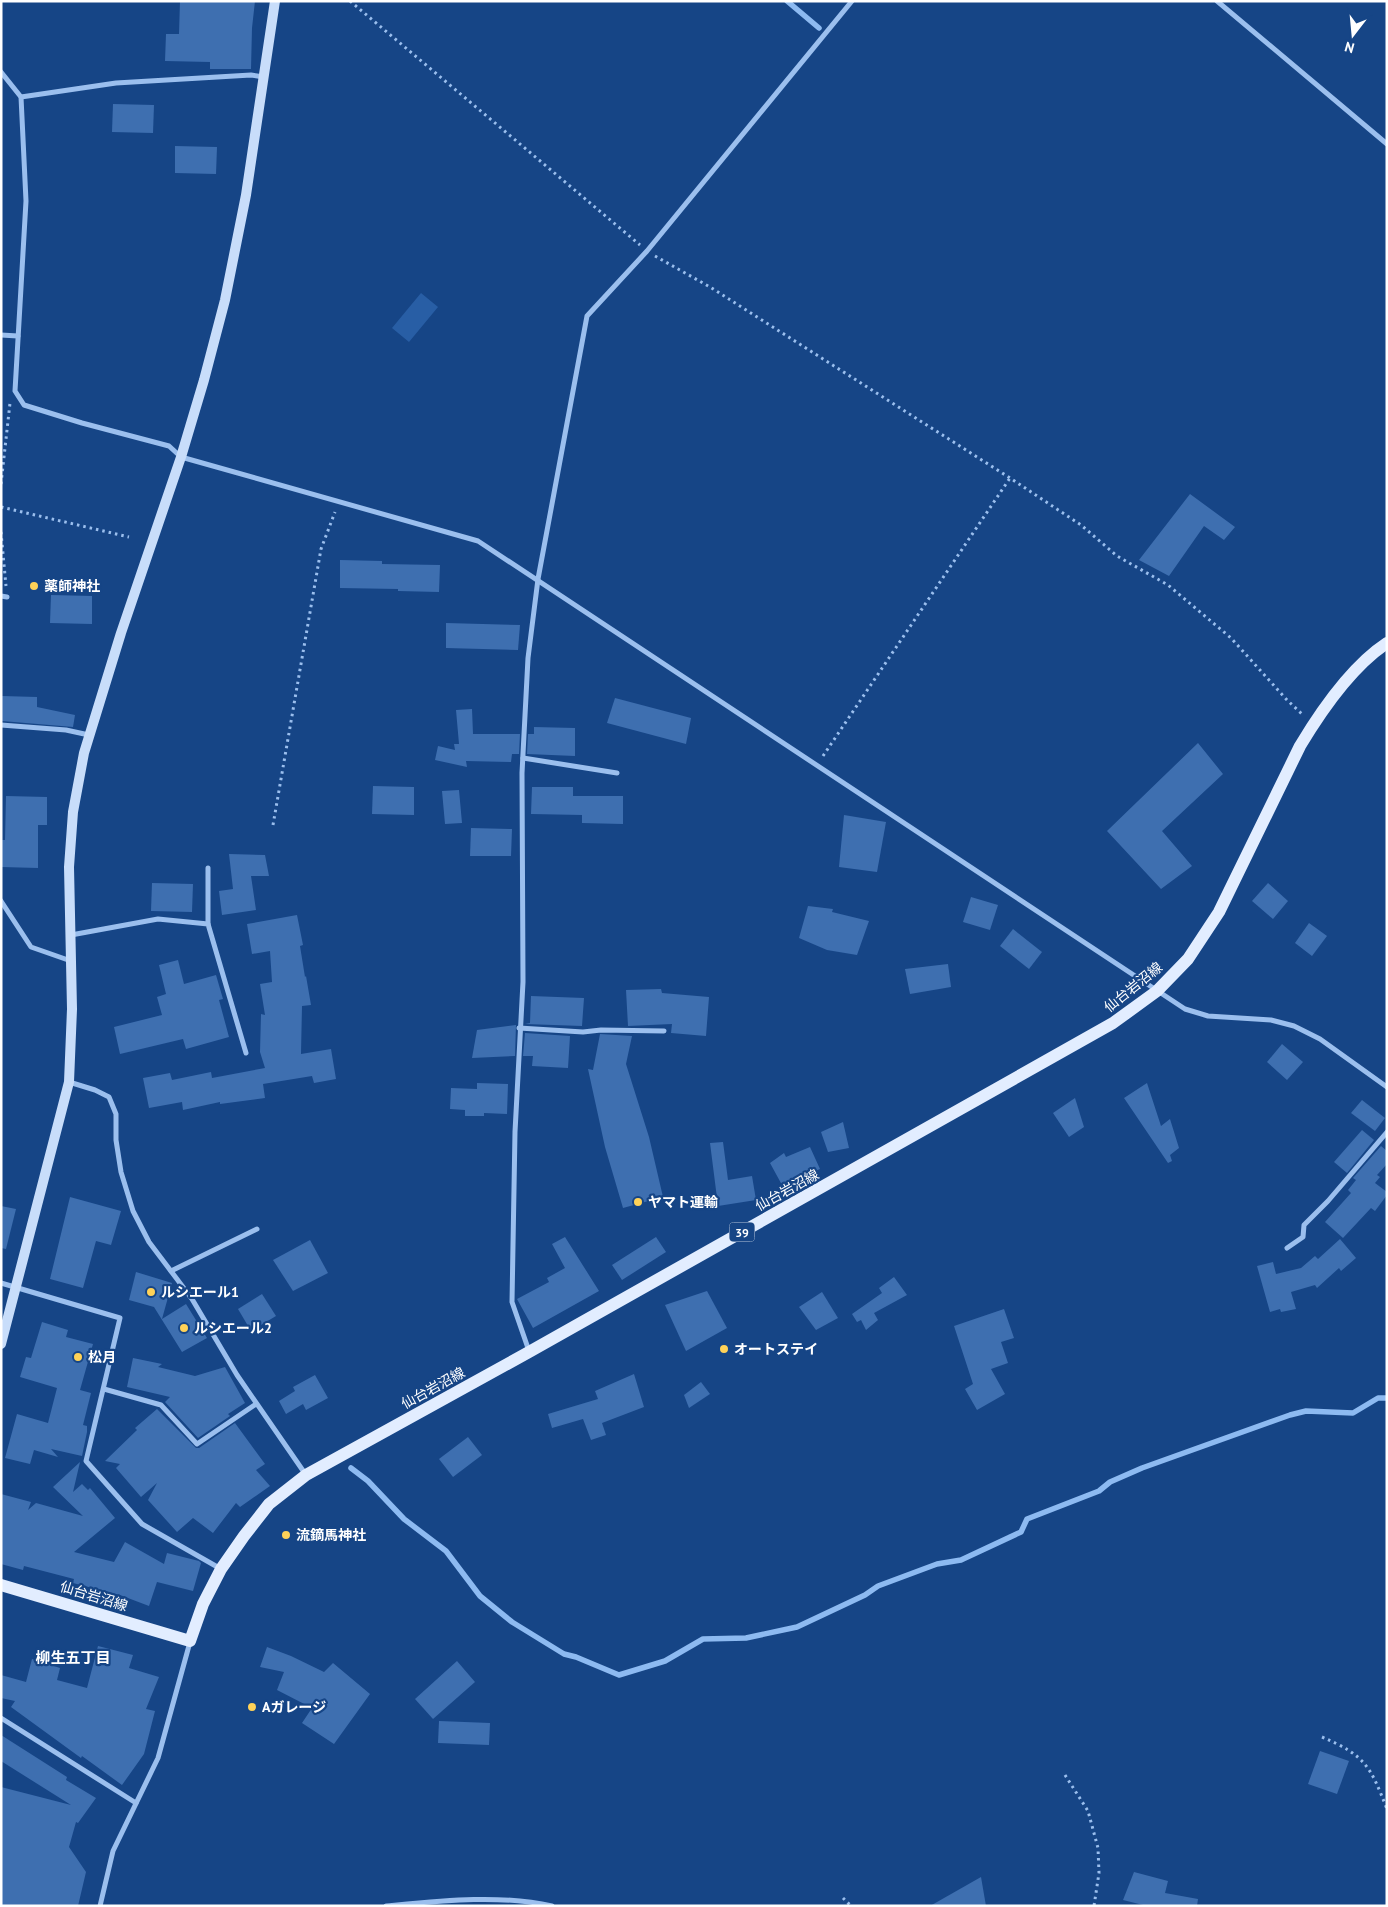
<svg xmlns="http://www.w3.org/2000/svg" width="1388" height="1907" viewBox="0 0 1388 1907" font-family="'PT Sans','Noto Sans JP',sans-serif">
<rect width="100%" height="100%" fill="#164586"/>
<!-- green -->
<path fill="#285ea5" d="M421 293 438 307 409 342 392 328Z"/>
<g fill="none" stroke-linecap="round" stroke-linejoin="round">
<!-- stream -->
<g stroke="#8dbaf1" stroke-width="5.5">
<path d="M787 1 819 28"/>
<path d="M351 1468 368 1481 404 1519 446 1551 480 1596 512 1622 564 1654 576 1657 619 1675 665 1661 703 1639 746 1638 797 1627 865 1595 878 1586 937 1564 961 1560 1021 1532 1027 1519 1099 1491 1110 1482 1142 1468 1290 1415 1306 1411 1353 1413 1378 1398H1387"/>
</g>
</g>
<!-- building -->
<g fill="#3e6fb0">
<path d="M180 1H255L252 28 251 69H210V62L165 61 166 34H179Z"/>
<path d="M113 104 154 105 153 133 112 132Z"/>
<path d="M175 146 217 147 216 174 175 173Z"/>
<path d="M1190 494 1235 527 1224 540 1204 526 1169 576 1139 560Z"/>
<path d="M340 560 382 561V564L440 565 439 592 398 591V589L340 588Z"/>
<path d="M51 595 92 596V624L50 623Z"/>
<path d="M446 623 520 625 518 650 446 648Z"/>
<path d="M2 696 37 697V707L75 715 73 727 2 721Z"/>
<path d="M615 698 691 718 686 744 607 723Z"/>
<path d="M472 709 473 734H520L519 754H512L511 762 466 761 467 767 435 760 438 746 455 750 454 744H459L456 710Z"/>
<path d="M534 727 575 728V756L527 754 528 734H534Z"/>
<path d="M1198 743 1223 774 1162 831 1192 866 1161 889 1107 831Z"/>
<path d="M373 786 414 787V815L372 814Z"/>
<path d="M532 787H573V796H623V824L582 823V815L531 814Z"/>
<path d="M459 790 462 823 445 824 442 791Z"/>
<path d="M6 796 47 797V825H38V868L1 867V840H5Z"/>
<path d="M844 815 886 822 877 872 839 867Z"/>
<path d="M471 828 512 829 511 856H470Z"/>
<path d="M229 854 265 855 269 876H251L256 910 222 915 219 891 233 889Z"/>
<path d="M152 883 193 884 192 912 151 911Z"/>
<path d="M1268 883 1288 901 1273 919 1252 901Z"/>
<path d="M971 897 998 905 990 930 963 922Z"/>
<path d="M808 906 833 909 832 912 869 921 857 955 827 950 799 938Z"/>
<path d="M297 915 303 945 300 946 305 977 306 976 311 1005 302 1006 301 1054 331 1049 336 1079 314 1083 312 1076 263 1084 265 1098 220 1104V1102L183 1110 182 1102 149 1108 143 1078 170 1073 172 1080 211 1072 212 1078 265 1068 260 1052 261 1014 265 1015 260 984 272 982 270 951 252 954 247 924Z"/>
<path d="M1309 923 1327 936 1312 956 1295 943Z"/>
<path d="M1013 929 1042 952 1029 969 1000 946Z"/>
<path d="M178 960 184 984 216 975 223 999 219 1000 229 1037 186 1049 183 1039 120 1054 114 1027 162 1015 157 997 166 994 159 965Z"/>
<path d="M948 964 951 987 910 994 905 969Z"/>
<path d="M661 989 662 993 709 997 706 1036 671 1033 672 1024 628 1026 626 990Z"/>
<path d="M531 996 584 998 582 1026 525 1024 530 1023Z"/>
<path d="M516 1025 515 1056 472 1058 477 1030Z"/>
<path d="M525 1033 570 1036 568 1068 532 1066 533 1056H523Z"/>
<path d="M600 1034 632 1036 626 1064 649 1137 663 1197 623 1208 605 1147 588 1069 593 1070Z"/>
<path d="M1282 1044 1303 1062 1287 1080 1267 1062Z"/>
<path d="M477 1083 508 1084 507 1114 484 1113V1116H465V1110L450 1109 451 1088 477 1089Z"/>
<path d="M1147 1083 1161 1126 1170 1119 1179 1148 1170 1155 1172 1161 1168 1163 1124 1098Z"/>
<path d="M1075 1098 1084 1127 1069 1137 1053 1113Z"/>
<path d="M1362 1100 1385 1118 1375 1131 1351 1113Z"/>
<path d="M843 1122 849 1148 828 1152 821 1132Z"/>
<path d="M1362 1130 1374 1140 1347 1173 1334 1162Z"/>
<path d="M723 1142 728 1180 752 1176 756 1200 718 1206 710 1143Z"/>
<path d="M1381 1146 1387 1151V1164L1377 1175 1380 1177 1375 1183 1387 1192V1195L1375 1211 1371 1208 1343 1238 1325 1222 1351 1193 1348 1190 1356 1180 1353 1178Z"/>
<path d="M810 1147 820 1169 782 1185 770 1163 784 1153 786 1157Z"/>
<path d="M70 1197 121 1211 111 1245 96 1241 83 1288 50 1279Z"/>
<path d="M1 1206 16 1209 6 1249 1 1248Z"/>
<path d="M565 1237 599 1291 533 1328 517 1299 549 1282 547 1278 565 1268 552 1244Z"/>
<path d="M656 1237 666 1252 622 1280 612 1265Z"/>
<path d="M1340 1239 1356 1258 1341 1271 1339 1268 1317 1288 1315 1285 1291 1292 1296 1309 1281 1312 1280 1309 1270 1312 1257 1266 1273 1262 1276 1274 1301 1268 1315 1256 1318 1259Z"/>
<path d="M310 1240 328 1273 293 1291 273 1260Z"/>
<path d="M136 1272 172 1283 162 1319 186 1304 207 1338 182 1352 154 1307 129 1300Z"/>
<path d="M894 1277 907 1295 874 1313 878 1320 866 1330 861 1320 857 1322 852 1314 882 1293 879 1288Z"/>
<path d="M707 1291 727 1328 686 1351 665 1305Z"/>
<path d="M822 1292 838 1318 816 1330 799 1307Z"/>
<path d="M262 1294 276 1316 251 1331 238 1309Z"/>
<path d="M1004 1309 1014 1338 1001 1342 1008 1363 991 1369 1005 1394 977 1410 965 1389 973 1384 954 1326Z"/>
<path d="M42 1322 68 1330 66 1337 93 1344 80 1390 91 1393 83 1425 87 1426V1432L82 1456 51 1449 58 1457 34 1450 30 1464 5 1458 17 1414 48 1423 57 1388 20 1377 26 1357 31 1358Z"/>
<path d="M133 1358 162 1364 158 1367 195 1376 225 1367 245 1403 228 1414 230 1416 198 1438 165 1402 170 1397 127 1387Z"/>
<path d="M634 1374 644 1407 602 1423 606 1435 591 1440 583 1419 552 1428 548 1414 598 1399 595 1391Z"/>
<path d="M315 1375 328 1398 306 1410 303 1404 286 1414 279 1401 295 1391 293 1387Z"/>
<path d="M701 1382 710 1394 689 1408 684 1395Z"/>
<path d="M157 1409 196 1448H199L235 1423 265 1464 256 1470 270 1486 240 1507 236 1503 213 1533 193 1518 177 1532 148 1500 157 1483 141 1497 116 1468 120 1464 105 1461 137 1430 135 1428Z"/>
<path d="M468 1437 482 1455 453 1477 439 1459Z"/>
<path d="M80 1462 73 1492 82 1484 88 1490 90 1488 115 1518 74 1552 114 1562 125 1542 164 1564 167 1553 199 1561 201 1563 193 1591 157 1582 149 1606 120 1595 73 1583 74 1579 24 1566 23 1570 1 1564V1494L31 1502 28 1510 36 1503 83 1516 53 1487Z"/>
<path d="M98 1646 133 1655 129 1668 159 1677 146 1709 155 1711 144 1754 122 1785 82 1756 81 1758 11 1707 15 1701 1 1698V1675L26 1682 32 1659 60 1668 57 1680 87 1688Z"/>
<path d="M267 1647 291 1656 324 1672 333 1663 370 1694 334 1744 302 1723 312 1708 277 1690 284 1672 260 1667Z"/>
<path d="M457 1661 475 1682 433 1719 415 1699Z"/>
<path d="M439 1721 490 1723 489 1745 438 1743Z"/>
<path d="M1 1735 67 1777 66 1780 96 1798 78 1823 76 1822 69 1847 86 1872 78 1906H1V1787L71 1805 1 1761Z"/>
<path d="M1320 1751 1349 1761 1337 1794 1308 1784Z"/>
<path d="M1134 1872 1168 1881 1165 1893 1198 1899 1197 1906H1147L1123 1900Z"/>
<path d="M981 1877 986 1906H930Z"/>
</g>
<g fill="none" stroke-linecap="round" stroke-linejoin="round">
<!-- path -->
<g stroke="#9bbfee" stroke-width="3" stroke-dasharray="2.5 4" stroke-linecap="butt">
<path d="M350 1 640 245"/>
<path d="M655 256 710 287 1010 478 1081 525 1117 556 1168 585 1231 638 1287 700 1303 715"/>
<path d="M1 484 10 403"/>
<path d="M1 507 129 537"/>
<path d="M1 532 6 586"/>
<path d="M823 756 1010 478"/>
<path d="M273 825 321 549 335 512"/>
<path d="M1322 1737C1366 1756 1370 1766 1387 1809"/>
<path d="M1065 1775 1088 1811 1098 1848 1099 1873 1094 1906"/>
<path d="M843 1898 851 1906"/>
</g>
<!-- street -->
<g stroke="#9bbfee" stroke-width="5">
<path d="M1217 1 1387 144"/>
<path d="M1 72 21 97 26 201 15 391 24 405 82 423 169 446 181 457 478 541 1185 1009 1208 1016 1271 1020 1294 1026 1320 1039 1387 1087"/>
<path d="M21 97 116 83 251 75 264 77"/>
<path d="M1 335 18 336"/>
<path d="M1 596 7 597"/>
<path d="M1 725 66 730 89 735"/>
<path d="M523 758 617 773"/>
<path d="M208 868V924"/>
<path d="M1 901 31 947 71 961"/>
<path d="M71 935 158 919 208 924 246 1053"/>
<path d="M519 1028 583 1032 601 1030 664 1031"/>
<path d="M69 1082 95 1090 109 1097 116 1114V1140L121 1172 133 1211 149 1242 192 1299 237 1375 306 1475"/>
<path d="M1287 1248 1303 1237 1304 1225 1328 1201 1387 1132"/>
<path d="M171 1271 257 1229"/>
<path d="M1 1283 120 1318 86 1461 142 1524 221 1569"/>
<path d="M529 1351 512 1302 515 1132 523 982 522 773 528 658 538 579 587 316 647 251 852 1"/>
<path d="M104 1389 161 1405 197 1444 256 1404"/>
<path d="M1 1718 136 1803"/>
<path d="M100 1906 113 1851 158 1758 190 1642"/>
<path d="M386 1906C438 1901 500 1894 552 1906"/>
</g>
<!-- secondary -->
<path stroke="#c8ddfa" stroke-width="10" d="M1 1344 69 1082 72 1009 69 867 73 812 84 753 121 633 181 457 204 380 225 300 246 195 275 1"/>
<!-- primary -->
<path stroke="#e2edff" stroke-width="12" d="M1 1585 190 1641 203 1604 221 1569 244 1536 269 1504 306 1475 529 1352 1113 1023 1157 991 1188 959 1219 912 1300 746C1321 711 1352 666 1387 643"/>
</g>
<!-- markers -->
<g fill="#ffd258" stroke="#164586" stroke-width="2">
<circle cx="34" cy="586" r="5"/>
<circle cx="638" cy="1202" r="5"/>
<circle cx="151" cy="1292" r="5"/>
<circle cx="184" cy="1328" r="5"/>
<circle cx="724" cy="1349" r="5"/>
<circle cx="78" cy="1357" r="5"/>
<circle cx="286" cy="1535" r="5"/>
<circle cx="252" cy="1707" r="5"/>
</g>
<g text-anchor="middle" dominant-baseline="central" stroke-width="4.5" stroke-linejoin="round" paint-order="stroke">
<!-- shield labels -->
<rect fill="#164586" stroke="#b9c7db" stroke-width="1" x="729.5" y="1222.5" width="25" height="19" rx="4"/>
<g font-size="12" font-weight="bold" fill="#fff">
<text x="742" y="1232">39</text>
</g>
<!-- poi labels -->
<g font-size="14" font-weight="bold" fill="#fff" stroke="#164586" text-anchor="start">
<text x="44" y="586">薬師神社</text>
<text x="648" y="1202">ヤマト運輸</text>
<text x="161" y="1292">ルシエール1</text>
<text x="194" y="1328">ルシエール2</text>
<text x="734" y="1349">オートステイ</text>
<text x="88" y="1357">松月</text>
<text x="296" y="1535">流鏑馬神社</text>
<text x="262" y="1707">Aガレージ</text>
</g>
<!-- street labels -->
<g font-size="14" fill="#fff" stroke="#164586">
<text transform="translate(1133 987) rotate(-39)">仙台岩沼線</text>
<text transform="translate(787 1190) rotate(-29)">仙台岩沼線</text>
<text transform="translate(433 1388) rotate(-29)">仙台岩沼線</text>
<text transform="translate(94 1596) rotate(17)">仙台岩沼線</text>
</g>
<!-- neighbourhood labels -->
<g font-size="15" font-weight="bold" fill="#fff" stroke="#164586">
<text x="73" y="1657">柳生五丁目</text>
</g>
</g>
<!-- border -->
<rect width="1388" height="1907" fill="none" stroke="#ffffff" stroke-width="5"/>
<!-- north arrow -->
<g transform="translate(1353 35) rotate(196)" stroke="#164586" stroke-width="4" paint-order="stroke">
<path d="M0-4L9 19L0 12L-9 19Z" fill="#ffffff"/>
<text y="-8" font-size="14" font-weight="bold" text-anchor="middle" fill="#ffffff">N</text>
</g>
</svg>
